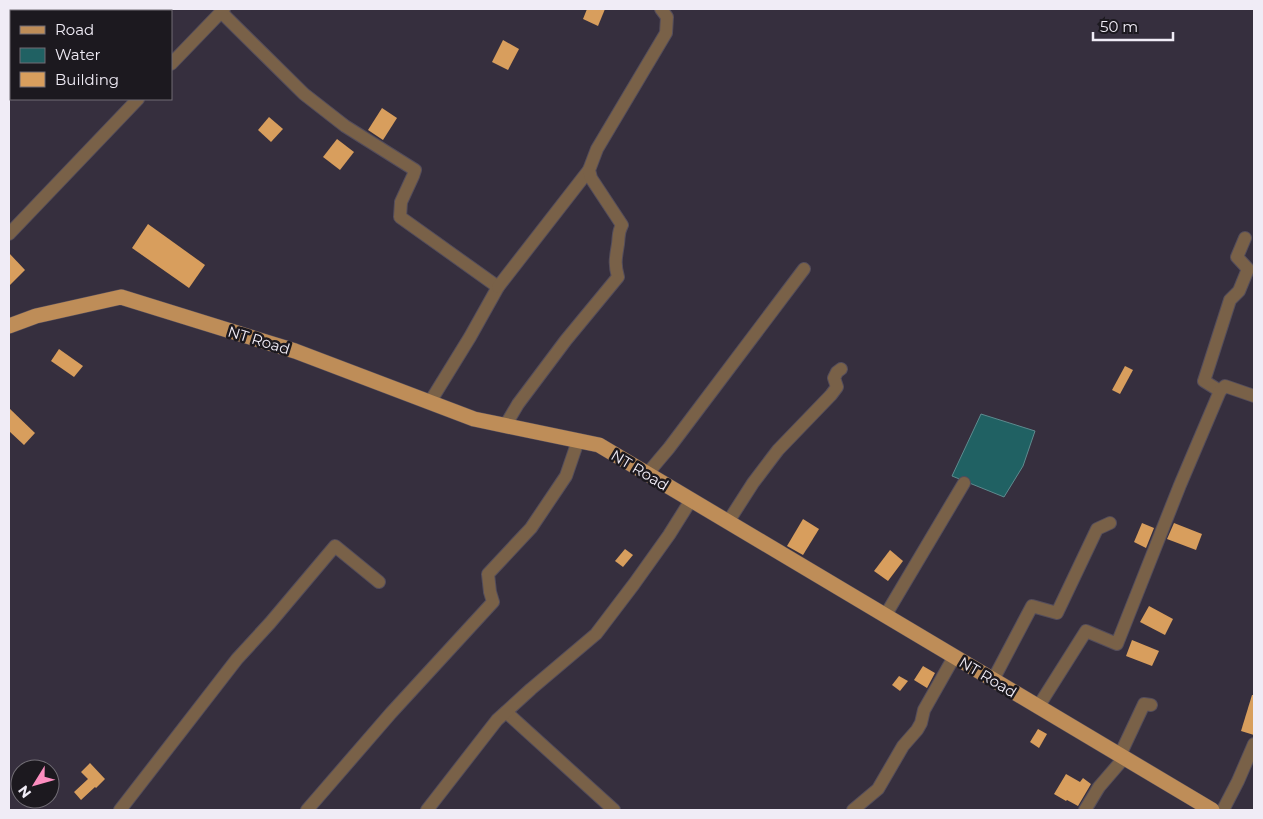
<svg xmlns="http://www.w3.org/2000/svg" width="1263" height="819" viewBox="0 0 1263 819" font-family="Montserrat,sans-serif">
<rect width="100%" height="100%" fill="#362f3e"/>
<!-- water -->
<path fill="#206163" stroke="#5e8b8f" d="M981 414 1035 431 1023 466 1004 497 952 476Z"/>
<!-- building -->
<g fill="#d89e5d">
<path d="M587 9H605L598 26 583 19Z"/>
<path d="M503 40 519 49 508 70 492 62Z"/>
<path d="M382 108 397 118 383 140 368 130Z"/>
<path d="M269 117 283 129 271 142 258 130Z"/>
<path d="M337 139 354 152 340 170 323 157Z"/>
<path d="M148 224 205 265 189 288 132 248Z"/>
<path d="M9 253 25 270 9 286Z"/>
<path d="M59 349 83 366 74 377 51 361Z"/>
<path d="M1125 366 1133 370 1120 394 1112 390Z"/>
<path d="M9 408 35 433 24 445 9 431Z"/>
<path d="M803 519 819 529 803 555 787 546Z"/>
<path d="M1142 523 1154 528 1146 548 1134 542Z"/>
<path d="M1174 523 1202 534 1196 550 1167 539Z"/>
<path d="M625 549 633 555 623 567 615 561Z"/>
<path d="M890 550 903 561 888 581 874 571Z"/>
<path d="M1149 606 1173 619 1165 635 1140 622Z"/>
<path d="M1132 640 1159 651 1152 666 1126 656Z"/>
<path d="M923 666 935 673 927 688 914 680Z"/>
<path d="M899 676 908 681 900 691 892 685Z"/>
<path d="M1252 695H1254V735L1241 731Z"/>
<path d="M1038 729 1047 734 1039 748 1030 742Z"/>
<path d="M90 763 105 779 96 788 95 787 81 800 74 792 88 779 81 772Z"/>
<path d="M1066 774 1080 782 1083 778 1091 784 1078 806 1067 800 1066 801 1054 794Z"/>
</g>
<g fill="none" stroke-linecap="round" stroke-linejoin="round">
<!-- street casing -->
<g stroke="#544d5b" stroke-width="14">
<g id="street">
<path d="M221 12 304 94 345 126 415 170 413 176 401 202 400 217 498 287 470 337 430 402"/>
<path d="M171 64 224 9"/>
<path d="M9 234 138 99"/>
<path d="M498 287 589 170"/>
<path d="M1220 391 1204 381 1230 300 1239 291 1248 269 1237 257 1245 238"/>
<path d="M505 426 518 404 566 340 618 277C614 263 616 257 618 244 619 236 618 232 622 225L591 178 589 170 597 149 666 33 667 17 661 9"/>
<path d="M647 474 669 448 804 269"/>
<path d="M728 522 753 483 778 450 831 395 837 387 834 378 837 372 841 369"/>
<path d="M885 616 964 483"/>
<path d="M993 680 1032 606 1057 613 1097 529 1110 523"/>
<path d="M1038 707 1086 631 1117 644 1180 485 1220 391 1225 386 1254 396"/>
<path d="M506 712 614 810"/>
<path d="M1120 755 1144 704 1151 705"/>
<path d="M120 810 237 659 270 623 335 546 379 582"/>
<path d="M307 810 391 713 493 602 490 592 488 574 531 528 566 476 578 441"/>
<path d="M427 810 497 720 531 689 596 634 634 584 669 535 691 500"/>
<path d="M853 810 878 789 903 746 917 730 921 723 924 710 954 657"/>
<path d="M1085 810 1099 787 1124 758"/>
<path d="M1223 810 1238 781 1254 744"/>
</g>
</g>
<!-- primary casing -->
<g stroke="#544d5b" stroke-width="16">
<path id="primary" d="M9 326 36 316 121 297 295 351 474 419 599 445 1212 810"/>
</g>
<!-- street -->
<use href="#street" stroke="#796148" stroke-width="12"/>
<!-- primary -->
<use href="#primary" stroke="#be8d58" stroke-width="15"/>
</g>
<g text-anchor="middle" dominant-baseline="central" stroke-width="5" stroke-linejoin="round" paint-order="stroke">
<!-- street labels -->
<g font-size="15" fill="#f0ecf6" stroke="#1c191f">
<text transform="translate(259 340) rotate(17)">NT Road</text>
<text transform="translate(640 470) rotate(31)">NT Road</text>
<text transform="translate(988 677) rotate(31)">NT Road</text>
</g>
</g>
<!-- border -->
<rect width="1263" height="819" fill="none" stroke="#f0ecf6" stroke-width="20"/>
<!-- legend -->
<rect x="10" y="10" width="162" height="90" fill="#1c191f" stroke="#716d75"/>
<rect x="20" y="26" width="25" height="8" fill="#be8d58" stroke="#716d75"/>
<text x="55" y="35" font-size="15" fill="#f0ecf6">Road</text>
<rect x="20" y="48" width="25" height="15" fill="#206163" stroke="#716d75"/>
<text x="55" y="60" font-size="15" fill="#f0ecf6">Water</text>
<rect x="20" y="72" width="25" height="15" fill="#d89e5d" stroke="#716d75"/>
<text x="55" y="85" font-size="15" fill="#f0ecf6">Building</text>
<!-- north arrow -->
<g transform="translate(35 784) rotate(233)"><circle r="24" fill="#1c191f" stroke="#716d75"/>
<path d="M0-4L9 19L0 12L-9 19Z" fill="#fd8ec0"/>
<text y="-8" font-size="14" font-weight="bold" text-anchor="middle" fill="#f0ecf6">N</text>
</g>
<!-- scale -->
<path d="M1093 32v8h80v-8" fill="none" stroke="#f0ecf6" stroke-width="2.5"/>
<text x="1100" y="32" font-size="15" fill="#f0ecf6" stroke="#1c191f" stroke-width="4" paint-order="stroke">50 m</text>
</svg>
